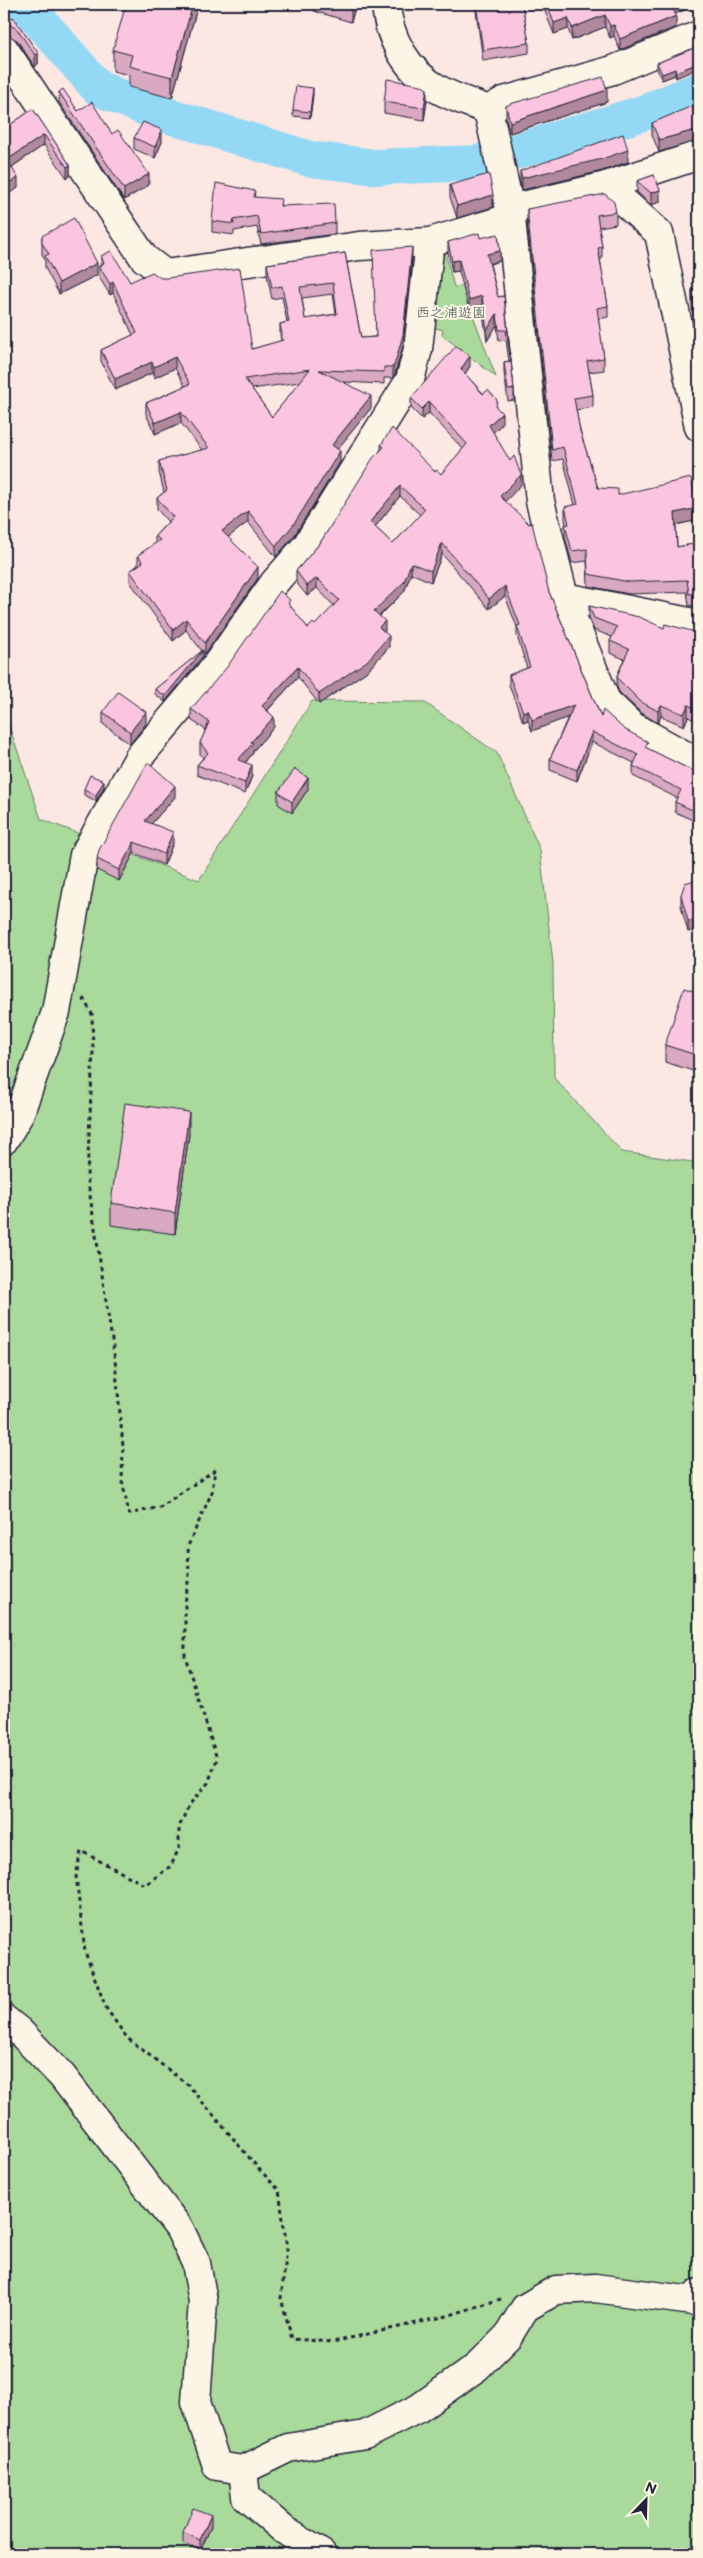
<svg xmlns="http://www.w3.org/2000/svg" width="703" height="2558" viewBox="0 0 703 2558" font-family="'Balsamiq Sans','Klee One',sans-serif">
<rect width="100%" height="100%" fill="#fce7e3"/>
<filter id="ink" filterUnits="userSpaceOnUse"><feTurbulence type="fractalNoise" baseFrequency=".02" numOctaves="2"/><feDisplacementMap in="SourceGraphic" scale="10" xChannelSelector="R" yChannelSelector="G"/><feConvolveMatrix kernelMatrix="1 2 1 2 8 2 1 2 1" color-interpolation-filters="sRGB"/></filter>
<g filter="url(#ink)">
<!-- green -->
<g fill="#a9da9b" stroke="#667e6b">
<path d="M444 248 454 287 462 286 496 377 442 335 443 330 428 326Z"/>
<path d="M312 701 424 702 497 753 540 850 553 963 554 1078 622 1152 699 1163V2554H4V711L41 819 199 880Z"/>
</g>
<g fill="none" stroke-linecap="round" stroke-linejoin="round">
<!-- river -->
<path stroke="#93d8f4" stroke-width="36" d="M25 4 98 88 150 110 310 159 376 167 477 163 640 114 699 90"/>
<!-- minor casing -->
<g stroke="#22223b" stroke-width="31">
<g id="minor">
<path d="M386 4C388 38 408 72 438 89 453 98 472 103 488 110L510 209 540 501 564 597 606 701 632 726 699 763"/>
<path d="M4 49 144 258 165 274 359 246 430 242 510 218"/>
<path d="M488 110 504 101 613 70 699 35"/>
<path d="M606 186 659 233 699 427"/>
<path d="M510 209 606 186 699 155"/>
<path d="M564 597 699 624"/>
<path d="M4 1140 19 1115 56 1012 84 855 139 757 214 668 274 583 307 545 410 380 418 349 430 242"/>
<path d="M4 2019 19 2031 62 2076 179 2228 196 2263 203 2301 196 2402 217 2466 243 2470 288 2448 365 2435 419 2408 477 2367 508 2336 525 2308 556 2290 595 2288 693 2301 699 2293"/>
<path d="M243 2470 246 2497 284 2530 322 2554"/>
</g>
</g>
<!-- path -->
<path stroke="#22223b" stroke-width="3" stroke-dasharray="4 4" stroke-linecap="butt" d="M83 998 92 1014 93 1052 87 1176 115 1360 123 1446 122 1480 129 1514 160 1507 215 1470 212 1492 188 1546 189 1575 185 1604V1656L217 1759 208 1783 189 1805 179 1827V1848L171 1866 145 1885 81 1851 76 1876 85 1952 106 2008 127 2038 188 2085 258 2168 279 2190 287 2249 281 2298 292 2339 333 2342 447 2316 504 2298"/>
<!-- minor -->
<use href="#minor" stroke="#fcf5e5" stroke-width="28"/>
</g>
<!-- wall -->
<g fill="#d8a9c0" stroke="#22223b" fill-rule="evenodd">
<path d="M198 4 172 98 129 87V75L113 71V50Z"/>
<path d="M314 4H356L351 22 314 11Z"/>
<path d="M475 4H522L529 43V53L483 61Z"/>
<path d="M542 4H698L675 14 676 27 620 50 614 36 610 38 605 27 572 40 568 29 554 34Z"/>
<path d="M13 17 38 53V64L35 67 17 40 5 34V22Z"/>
<path d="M699 46 676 78 675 75 662 80 657 69V63Z"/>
<path d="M59 92 78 111 112 134 149 185 124 200 59 102Z"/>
<path d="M313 94 310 118 293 116V110Z"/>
<path d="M427 101 424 120 384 113V102Z"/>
<path d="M607 102 510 133 506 118V106Z"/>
<path d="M33 109 70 165V176L67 178 44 145 12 167 18 188 4 197V122L7 127Z"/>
<path d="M699 122 659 152 652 135V123Z"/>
<path d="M134 138 162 142 155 158 134 149Z"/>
<path d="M628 162 602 171 522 190 520 182V171Z"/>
<path d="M654 175 660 202 651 205 637 192V181Z"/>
<path d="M450 185 493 207 457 218 450 197Z"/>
<path d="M255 197 335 223V234L261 244 257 227 234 231V235L212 232V221Z"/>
<path d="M527 209 616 212V224L599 227 602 247V259H600L608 306V317L598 319 604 358V370L589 372 593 395V407L576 410 580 431 598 488 698 520 676 525 677 547 699 543V605L689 606 687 592 629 594 588 586 587 561 572 563 565 537V525H566L565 519V507L575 505 563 459 552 461 527 221Z"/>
<path d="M42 236 97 275 59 294 45 268V260L42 254Z"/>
<path d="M480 238 500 261 490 264 498 297 504 296 514 389V400L508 401 504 373V362L509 361 506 340 499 341 497 325 487 341 482 307 469 310 459 271 452 272 448 253V242Z"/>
<path d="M345 253 361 338 375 337 412 259 403 346 395 374 393 378H384V384L343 382 371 408 337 449 340 462 294 536 276 557 248 522 228 537 258 578 205 654 203 652V656L165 702 155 694V689L202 651 186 630 173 641 130 582V571L138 565V555L155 544V536L168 522 157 509V498L164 492 159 472V461L202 450 181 423 155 434 146 414V403L185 386 175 368 154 378 152 373 115 390 101 361V350L133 335 113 293 110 295 99 277V266L101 265V256L130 282 252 349 281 341 280 335V324L287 322 282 297 272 299 267 275V264ZM333 294 336 314 305 319 302 298ZM300 382 272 417 252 389Z"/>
<path d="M699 289V350L692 306V290Z"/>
<path d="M470 366 465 374 497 408 502 424 493 432 521 485 505 501 549 592 601 717 624 729 648 749 699 774V823L675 812V802L677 798 633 776V766L634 763 592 742 577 781 550 770V759L568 717 532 731 528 720 523 722 509 685V675L527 668 517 636V627L505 596 489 609 442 554 431 582 411 573 404 592 380 616 385 631 384 632 389 647 367 671 319 704 298 677 268 710 274 727 253 751V753L245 763 252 776 245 794 197 775V765L203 758 200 754V743L206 730 191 720V709L290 606 308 628 315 625 334 606 317 588 307 596 296 582V571L320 543 381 449V445L441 474 463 449 429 413 422 419 411 408V398ZM400 496 420 515 393 544 375 527Z"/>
<path d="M589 606 664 628 699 633V722L688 717 684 726 661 716 658 723 641 713 619 692 617 687V676L624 659 610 653V641L612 637 594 630 589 618Z"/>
<path d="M103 712 146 724 130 744 103 724Z"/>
<path d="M104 787 96 801 84 795V789Z"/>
<path d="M308 789 292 813 278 804V792Z"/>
<path d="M175 797 152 823 173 843 164 865 134 853 119 881 97 870V859Z"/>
<path d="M699 879 688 932 681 906V895Z"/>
<path d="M699 993V1073L665 1062V1045Z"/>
<path d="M189 1134 175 1234 111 1225V1203Z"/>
<path d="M211 2527 200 2551 183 2544V2532Z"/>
</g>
<!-- shaded-wall -->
<g fill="#b08a9c" stroke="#22223b">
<path d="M193 4H198L172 98V77Z"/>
<path d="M353 4H356L351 22V10Z"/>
<path d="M671 4H698L671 16Z"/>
<path d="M605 15V27L572 40V28Z"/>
<path d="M676 16V27L620 50V39Z"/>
<path d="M568 18V29L554 34V23Z"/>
<path d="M614 25V36L610 38V26Z"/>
<path d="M38 53V64L35 67V55Z"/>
<path d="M699 63V68L676 78V72Z"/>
<path d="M675 69V75L662 80V74Z"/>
<path d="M313 88V94L310 118V112Z"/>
<path d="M427 89V101L424 120V108Z"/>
<path d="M607 90V102L510 133V122Z"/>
<path d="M699 129V140L659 152V140Z"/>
<path d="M162 130V142L155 158V147Z"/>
<path d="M44 135V145L7 170V160Z"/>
<path d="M628 150V162L602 171 522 190V178Z"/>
<path d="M70 165V176L67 178V167Z"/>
<path d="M149 174V185L124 200V189Z"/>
<path d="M18 178V188L4 197V186Z"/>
<path d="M660 190V202L651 205V193Z"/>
<path d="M493 195V207L457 218V206Z"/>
<path d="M412 247V259L403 346 395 374 393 378V367Z"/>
<path d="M500 251V261L487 264V254Z"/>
<path d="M459 260V271L452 272V261Z"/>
<path d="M97 263V275L59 294V283Z"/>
<path d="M113 282V293L110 295V284Z"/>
<path d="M482 296V307L469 310V300Z"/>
<path d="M497 314V325L487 341V330Z"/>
<path d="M470 356V366L461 380V369Z"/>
<path d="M175 357V368L154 378V367Z"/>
<path d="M152 362V373L115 390V379Z"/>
<path d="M371 396V408L332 456V445Z"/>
<path d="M429 402V413L422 419V409Z"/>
<path d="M181 412V423L155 434V423Z"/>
<path d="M502 413V424L489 436V425Z"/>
<path d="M340 451V462L294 536 276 557V546Z"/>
<path d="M521 475V485L500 507V496Z"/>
<path d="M400 486V496L370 533V522Z"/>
<path d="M698 508V520L675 525V513Z"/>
<path d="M248 511V522L222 542V531Z"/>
<path d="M442 543V554L431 582V571Z"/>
<path d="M411 563V573L404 592 374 621V611Z"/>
<path d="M258 567V578L205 654V643Z"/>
<path d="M317 578V588L307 596V586Z"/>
<path d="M505 586V596L489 609V599Z"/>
<path d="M186 619V630L173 641V630Z"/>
<path d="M385 621V631L379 638V627Z"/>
<path d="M389 636V647L367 671 319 704V694Z"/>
<path d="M203 650V656L165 702V696Z"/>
<path d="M298 667V677L262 716V706Z"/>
<path d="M574 705V715L532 731V720Z"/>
<path d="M661 705V716L658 723V711Z"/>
<path d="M688 705V717L684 726V714Z"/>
<path d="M528 710V720L523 722V712Z"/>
<path d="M146 712V724L130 744V732Z"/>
<path d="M274 717V727L253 751V753L238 771V760L251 742Z"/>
<path d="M592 732V742L577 781V770Z"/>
<path d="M252 765V776L245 794V783Z"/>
<path d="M308 778V789L292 813V802Z"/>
<path d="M104 781V787L96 801V795Z"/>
<path d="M175 786V797L145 831V821Z"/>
<path d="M173 832V843L164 865V854Z"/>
<path d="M134 842V853L119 881V870Z"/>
<path d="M699 919V929L688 932V921Z"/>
<path d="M189 1112V1134L175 1234V1213Z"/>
<path d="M211 2515V2527L200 2551V2540Z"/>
</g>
<!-- building -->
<g fill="#fbc5df" stroke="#22223b" fill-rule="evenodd">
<path d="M126 4H193L172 77 129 66 132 55 113 50Z"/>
<path d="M328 4H353L351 10Z"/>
<path d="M476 4H522L529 43 483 50Z"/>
<path d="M547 4H672H671L676 16 620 39 614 25 610 26 605 15 572 28 568 18 554 23Z"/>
<path d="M13 17 38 53 35 55 17 29 5 22Z"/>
<path d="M699 46V63L676 72 675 69 662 74 657 63Z"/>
<path d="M603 77 607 90 510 122 506 106 510 104Z"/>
<path d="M387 79 421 85 427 89 424 108 384 102Z"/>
<path d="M296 86 313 88 310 112 293 110Z"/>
<path d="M63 89 78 111 92 102 112 134 118 130 149 174 124 189 59 92Z"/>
<path d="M692 106 699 122V129L659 140 652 123Z"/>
<path d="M33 109 70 165 67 167 44 135 7 160 18 178 4 186V122L7 127Z"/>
<path d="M143 122 162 130 155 147 134 138Z"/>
<path d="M623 134 628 150 602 159 522 178 520 171Z"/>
<path d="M489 174 493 195 457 206 450 185Z"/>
<path d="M654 175 660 190 651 193 637 181Z"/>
<path d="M216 183 255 191 254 197 281 199 280 206 334 204 335 223 261 234 257 216 233 220 234 224 212 221Z"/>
<path d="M605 194 614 202 616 212 597 215 602 247 598 248 608 306 597 308 604 358 587 361 593 395 574 398 580 431 598 488 618 489V495L691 478 698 508 675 513 677 547 699 543V593L689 594 687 580 629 582 588 574 587 549 572 551 565 525 569 524 565 507 578 504 563 447 552 450 527 209Z"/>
<path d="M74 218 97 263 59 283 45 256 49 254 42 243V236Z"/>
<path d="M479 233 480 238 498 234 500 251 487 254 498 297 504 296 514 389 508 390 504 362 511 361 506 330H499L497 314 487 330 482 296 469 300 459 260 452 261 448 242Z"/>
<path d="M412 247 403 335 395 363 393 367H384V372L319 370 371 396 332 445 340 451 294 524 276 546 248 511 222 531 258 567 205 643 186 619 173 630 130 571 143 562 138 555 160 540 155 536 173 517 157 498 167 490 159 461 209 448 181 412 155 423 146 403 190 384 175 357 154 367 152 362 115 379 101 350 137 333 113 282 110 284 99 266 104 263 101 256 111 251 130 282 152 272 161 278H167L240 268 252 349 283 340 280 324 289 322 282 286 272 288 267 264 345 253 361 338 376 337 373 250ZM333 283 337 314 305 319 300 287ZM310 369 272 417 245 379Z"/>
<path d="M699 289V333L692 290Z"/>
<path d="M456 346 470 356 461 369 483 394 488 390 497 400 496 407 502 413 489 425 510 461 514 456 521 475 500 496 529 524 532 523 549 592 601 717 603 710 624 729 648 742 645 747 699 774V813L675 802 681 790 633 766 638 755 592 732 577 770 550 759 574 705 532 720 528 710 523 712 509 675 530 667 517 626 520 625 505 586 489 599 442 543 431 571 411 563 404 582 374 611 385 621 379 627 389 636 367 661 319 694 298 667 262 706 274 717 251 742 253 743 238 760 252 765 245 783 197 765 208 753 200 743 209 722 191 709 227 667 280 591 290 600 288 603 308 628 313 623 315 625 339 600 317 578 307 586 296 571 320 543 373 458 384 447 381 445 392 428 435 472 437 470 441 474 467 444 429 402 422 409 411 398ZM400 486 425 509 393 544 370 522Z"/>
<path d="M589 606 639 617 664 628 665 624 699 633V710L688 705 684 714 661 705 658 711 641 702 619 680 617 676 629 649 610 641 617 627 594 618Z"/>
<path d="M203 650 165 696 155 689Z"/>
<path d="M118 692 146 712 130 732 103 712Z"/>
<path d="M148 762 175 786 145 821 173 832 164 854 134 842 119 870 97 859 99 850Z"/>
<path d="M295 769 308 778 292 802 278 792Z"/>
<path d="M90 775 104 781 96 795 84 789Z"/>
<path d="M699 879V919L688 921 681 895 685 883Z"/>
<path d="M684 988 699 993V1056L665 1045Z"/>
<path d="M125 1103 189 1112 175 1213 111 1203Z"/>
<path d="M193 2508 211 2515 200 2540 183 2532Z"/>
</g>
</g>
<g text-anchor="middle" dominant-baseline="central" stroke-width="4" stroke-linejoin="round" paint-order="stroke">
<!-- park labels -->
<g font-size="14" fill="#4a5958" stroke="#fcf5e5">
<text x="451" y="312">西之浦遊園</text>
</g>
</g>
<!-- margin -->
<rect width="703" height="2558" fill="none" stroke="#fcf5e5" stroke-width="20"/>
<rect x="10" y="10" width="683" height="2538" fill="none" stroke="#22223b" stroke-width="2" filter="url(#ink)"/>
<!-- north arrow -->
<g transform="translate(646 2500) rotate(23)" stroke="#fcf5e5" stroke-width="4" paint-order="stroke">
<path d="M0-4L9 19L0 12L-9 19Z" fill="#22223b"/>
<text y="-8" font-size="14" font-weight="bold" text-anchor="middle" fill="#22223b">N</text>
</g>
</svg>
